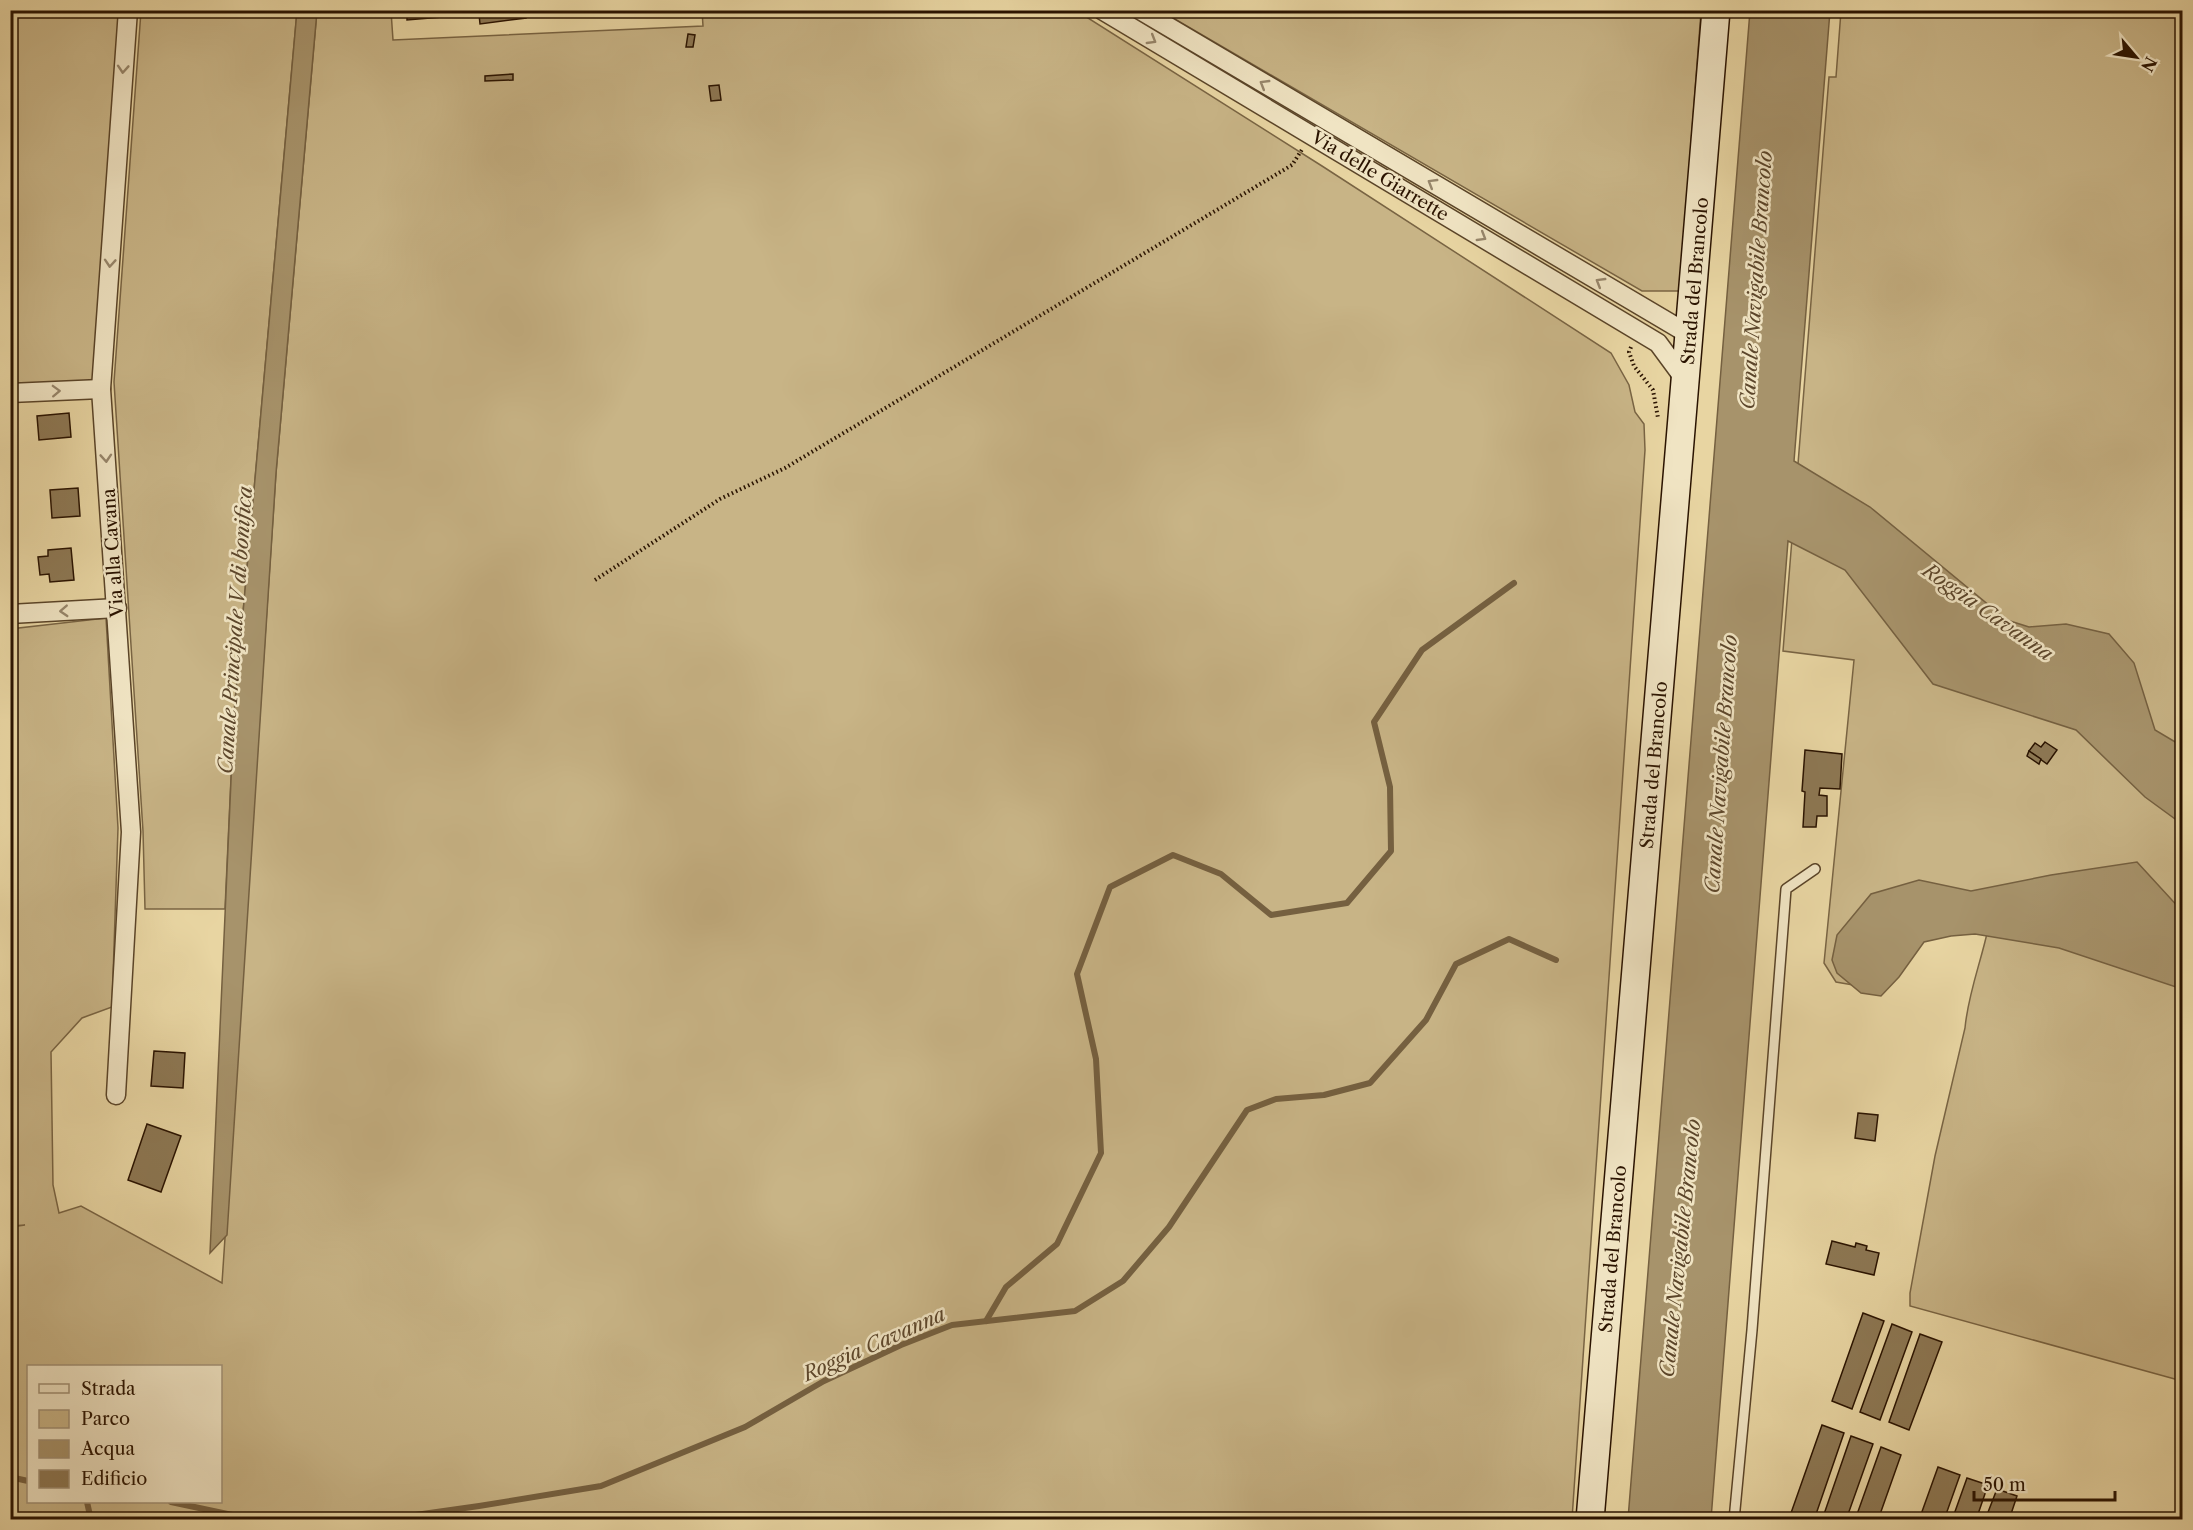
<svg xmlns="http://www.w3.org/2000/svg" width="2193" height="1530" viewBox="0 0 2193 1530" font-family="'Libre Caslon Text',serif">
<rect width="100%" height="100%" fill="#e8d5a2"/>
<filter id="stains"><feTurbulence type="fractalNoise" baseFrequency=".00333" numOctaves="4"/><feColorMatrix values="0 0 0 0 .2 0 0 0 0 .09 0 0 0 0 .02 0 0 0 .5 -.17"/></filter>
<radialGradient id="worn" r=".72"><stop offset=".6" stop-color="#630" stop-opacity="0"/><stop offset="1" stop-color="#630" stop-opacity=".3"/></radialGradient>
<!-- green -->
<g fill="#c8b486" stroke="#796443" stroke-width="1.5" fill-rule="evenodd">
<path d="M702 10 1077 11 1322 166 1611 353 1629 385 1635 412 1644 424 1645 450 1572 1519H11V1227L25 1225 11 1226 10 629 106 618 118 828 112 1007 82 1018 51 1052 53 1185 59 1213 81 1206 222 1283 276 473 317 11H391L393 40 703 26ZM28 1366H220V1502H28Z"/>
<path d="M11 11H120L94 384 11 388Z"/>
<path d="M141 11H297L234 713 225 909H145L143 831 114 382Z"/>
<path d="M1161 11H1701L1680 291H1642Z"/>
<path d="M1841 11H2182V1381L1910 1306V1293L1935 1156 1965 1028C1968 994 1981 962 1988 929L1942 920 1853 985 1836 982 1824 963 1854 660 1783 651 1829 77H1836Z"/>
</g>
<!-- water -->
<g fill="#a7936b" stroke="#756040" stroke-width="1.5">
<path d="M297 11H317L276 473 227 1235 210 1253 234 713Z"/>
<path d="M1750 11H1830L1794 461 1870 507 2007 620 2029 627 2066 624 2109 634 2134 663 2155 730 2182 746V824L2145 797 2076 730 1933 684 1845 570 1788 541 1711 1519H1628Z"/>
<path d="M2137 862 2182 911V989L2059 948 1975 934 1951 936 1924 942 1899 977 1881 996 1861 993 1837 973 1832 960 1837 935 1871 894 1919 880 1971 891 2051 875Z"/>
</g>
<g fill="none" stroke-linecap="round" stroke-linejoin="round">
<!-- stream -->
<g stroke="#756040" stroke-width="6">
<path d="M986 1321 1006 1287 1057 1244 1101 1153 1096 1059 1077 974 1110 887 1173 855 1221 874 1271 915 1347 903 1391 851 1390 787 1374 722 1422 650 1514 583"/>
<path d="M10 1477 28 1481"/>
<path d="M87 1502 91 1520"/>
<path d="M171 1502 251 1519 270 1520"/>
<path d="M380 1520 479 1506 601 1486 745 1427 824 1381 901 1345 952 1325 1075 1311 1123 1281 1169 1227 1247 1110 1276 1099 1324 1095 1370 1083 1426 1020 1456 964 1509 939 1556 960"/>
</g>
</g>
<!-- building -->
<g fill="#8d7854" stroke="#2a1300" stroke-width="1.5">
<path d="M407 10H525L526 18 480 24 479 14 407 20Z"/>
<path d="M688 34 695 35 693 47H686Z"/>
<path d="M513 74V80L485 81V76Z"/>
<path d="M719 85 721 100 711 101 709 86Z"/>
<path d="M69 413 71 437 39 440 37 416Z"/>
<path d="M78 488 80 516 52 518 50 490Z"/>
<path d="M71 548 74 580 50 582 49 574 40 575 38 557 48 556V550Z"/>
<path d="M2045 742 2057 750 2047 764 2029 751 2035 743 2041 747Z"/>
<path d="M1805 750 1842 754 1840 789 1820 788 1819 795 1827 796V816H1817L1816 827H1803L1805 792 1802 791Z"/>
<path d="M2029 751 2041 759 2039 764 2027 756Z"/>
<path d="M154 1051 185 1053 183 1088 151 1086Z"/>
<path d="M1858 1113 1878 1115 1875 1141 1855 1138Z"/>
<path d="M147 1124 181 1136 161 1192 128 1180Z"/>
<path d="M1832 1241 1855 1247 1856 1243 1867 1246 1866 1250 1879 1253 1874 1275 1826 1264Z"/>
<path d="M1863 1313 1884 1321 1852 1409 1832 1401Z"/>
<path d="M1892 1324 1912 1332 1880 1420 1860 1412Z"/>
<path d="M1920 1334 1942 1342 1909 1430 1889 1422Z"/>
<path d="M1822 1425 1844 1433 1814 1520H1810L1791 1513Z"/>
<path d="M1851 1436 1873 1444 1846 1520H1822Z"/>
<path d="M1881 1447 1901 1455 1878 1520H1855Z"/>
<path d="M1938 1467 1960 1475 1944 1520H1919Z"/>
<path d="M1967 1478 1988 1485 1976 1520H1952Z"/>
<path d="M1997 1489 2017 1496 2009 1520H1985Z"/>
</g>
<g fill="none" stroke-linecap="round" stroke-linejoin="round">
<!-- lane casing -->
<g stroke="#5a4428" stroke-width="12">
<path id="lane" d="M1734 1520 1752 1330 1786 889 1815 869"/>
</g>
<!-- street casing -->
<g stroke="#5a4428" stroke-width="21">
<g id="street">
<path d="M1102 10 1658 343 1686 381"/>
<path d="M1140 10 1690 335"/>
<path d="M10 393 101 389"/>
<path d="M10 614 117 608"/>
<path d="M116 1095 131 832 101 389 128 10"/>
</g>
</g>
<!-- secondary casing -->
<g stroke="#2a1300" stroke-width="30">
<path id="secondary" d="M1590 1520 1716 10"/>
</g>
<!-- path -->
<g stroke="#2a1300" stroke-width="4" stroke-dasharray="1.5 3" stroke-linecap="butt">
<path d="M1631 347 1629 352 1634 366 1653 390 1658 418"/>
<path d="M595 580 720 499 785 468 1292 165 1303 148"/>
</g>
<!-- lane -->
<use href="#lane" stroke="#f0e4c3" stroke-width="9"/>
<!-- street -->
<use href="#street" stroke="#f0e4c3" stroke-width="18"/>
<!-- secondary -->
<use href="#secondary" stroke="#f0e4c3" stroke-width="27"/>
</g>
<!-- one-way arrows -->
<defs><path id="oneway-chevron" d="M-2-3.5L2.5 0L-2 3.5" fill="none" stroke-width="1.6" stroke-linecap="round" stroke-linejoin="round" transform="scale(1.5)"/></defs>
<g stroke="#97866b">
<use href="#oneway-chevron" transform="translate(1152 40) rotate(31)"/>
<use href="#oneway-chevron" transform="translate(123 69) rotate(94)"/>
<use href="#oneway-chevron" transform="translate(1264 84) rotate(-149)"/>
<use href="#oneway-chevron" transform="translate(1432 183) rotate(-149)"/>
<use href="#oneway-chevron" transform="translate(1482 237) rotate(31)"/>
<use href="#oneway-chevron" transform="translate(110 263) rotate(94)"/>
<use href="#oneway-chevron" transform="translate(1600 282) rotate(-149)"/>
<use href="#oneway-chevron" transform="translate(56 391) rotate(-2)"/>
<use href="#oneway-chevron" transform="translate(106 458) rotate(86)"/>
<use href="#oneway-chevron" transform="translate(64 611) rotate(177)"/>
</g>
<g text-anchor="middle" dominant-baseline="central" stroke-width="5" stroke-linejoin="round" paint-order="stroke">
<!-- street labels -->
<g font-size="18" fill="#2a1300" stroke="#f0e4c3">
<text transform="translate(1380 176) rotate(31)">Via delle Giarrette</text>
<text transform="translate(1695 281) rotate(-85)">Strada del Brancolo</text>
<text transform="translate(113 553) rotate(-94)">Via alla Cavana</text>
<text transform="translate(1654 765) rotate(-85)">Strada del Brancolo</text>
<text transform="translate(1613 1249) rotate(-85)">Strada del Brancolo</text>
</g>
<!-- water labels -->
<g font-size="20" font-style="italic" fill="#5c462b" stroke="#f0e4c3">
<text transform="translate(1756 280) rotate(-86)">Canale Navigabile Brancolo</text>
<text transform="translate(1988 612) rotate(35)">Roggia Cavanna</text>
<text transform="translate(235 630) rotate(-86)">Canale Principale V di bonifica</text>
<text transform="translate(1721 764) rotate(-86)">Canale Navigabile Brancolo</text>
<text transform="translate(1680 1248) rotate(-84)">Canale Navigabile Brancolo</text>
<text transform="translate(874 1344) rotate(-24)">Roggia Cavanna</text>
</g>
</g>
<!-- margin -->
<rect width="2193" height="1530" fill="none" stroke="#e8d5a2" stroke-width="36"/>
<rect x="12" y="12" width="2169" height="1506" fill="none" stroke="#2a1300" stroke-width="3"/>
<rect x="18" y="18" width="2157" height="1494" fill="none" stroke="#2a1300" stroke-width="1.5"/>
<!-- legend -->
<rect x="27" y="1365" width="195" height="138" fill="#f0e4c3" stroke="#a19075" stroke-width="1.5"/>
<rect x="39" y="1384" width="30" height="9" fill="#f0e4c3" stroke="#a19075" stroke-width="1.5"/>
<text x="81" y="1395" font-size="18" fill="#2a1300">Strada</text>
<rect x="39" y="1410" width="30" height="18" fill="#c8b486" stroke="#a19075" stroke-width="1.5"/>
<text x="81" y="1425" font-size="18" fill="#2a1300">Parco</text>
<rect x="39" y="1440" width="30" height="18" fill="#a7936b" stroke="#a19075" stroke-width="1.5"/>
<text x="81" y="1455" font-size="18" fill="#2a1300">Acqua</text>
<rect x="39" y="1470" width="30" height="18" fill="#8d7854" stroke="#a19075" stroke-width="1.5"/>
<text x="81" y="1485" font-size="18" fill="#2a1300">Edificio</text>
<!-- north arrow -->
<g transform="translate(2136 57) rotate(119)" stroke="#f0e4c3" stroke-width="4.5" paint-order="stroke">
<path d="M0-4.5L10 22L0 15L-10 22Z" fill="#2a1300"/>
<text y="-9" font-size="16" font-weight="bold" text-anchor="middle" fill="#2a1300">N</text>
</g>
<!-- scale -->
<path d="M1974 1491v9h141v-9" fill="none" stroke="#2a1300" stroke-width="3"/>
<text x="1983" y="1491" font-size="18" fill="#2a1300" stroke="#f0e4c3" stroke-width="4.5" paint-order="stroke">50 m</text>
<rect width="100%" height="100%" filter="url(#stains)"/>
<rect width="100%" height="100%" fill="url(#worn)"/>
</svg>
